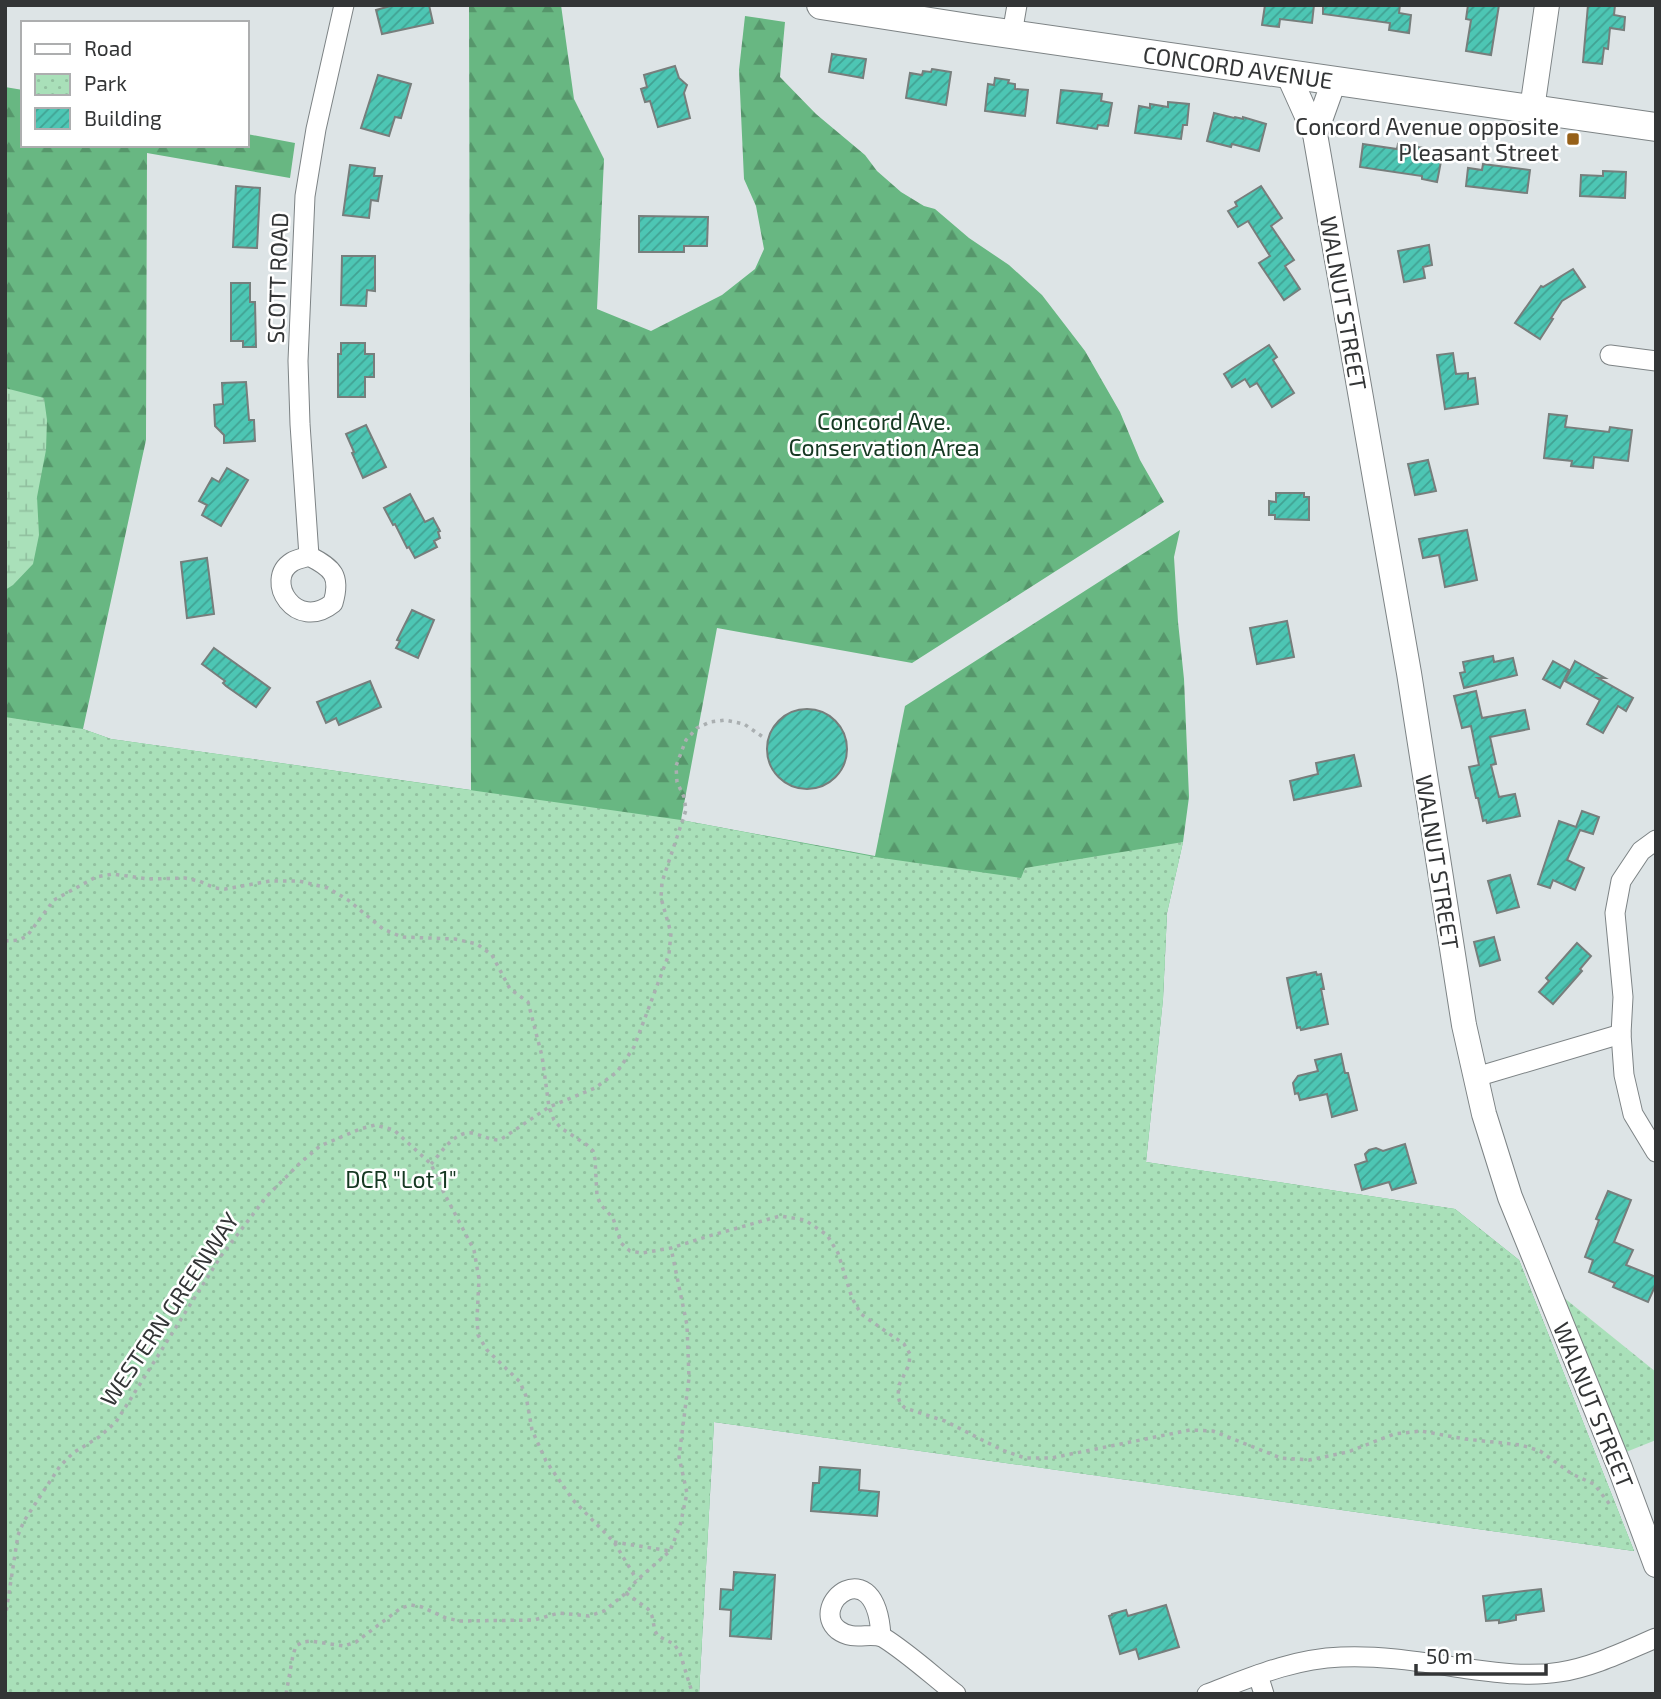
<svg xmlns="http://www.w3.org/2000/svg" width="1661" height="1699" viewBox="0 0 1661 1699" font-family="'Exo 2',sans-serif">
<defs>
<pattern id="forest-firs" width="22" height="20" patternUnits="userSpaceOnUse" patternTransform="scale(1.75)"><rect width="22" height="20" fill="#68b782"/><path d="M5 1l3.5 6h-7zM16 11l3.5 6h-7z" fill="#56966b"/></pattern>
<pattern id="wetland-marsh" width="20" height="14" patternUnits="userSpaceOnUse" patternTransform="scale(1.75)"><rect width="20" height="14" fill="#a9e0b9"/><path d="M1 5h8M5 5V1M11 12h8M15 12V8" fill="none" stroke="#92c1a0"/></pattern>
<pattern id="park-dots" width="8" height="8" patternUnits="userSpaceOnUse" patternTransform="scale(1.75)"><rect width="8" height="8" fill="#a9e0b9"/><path d="M2 2h.1M6 6h.1" fill="none" stroke="#92c1a0" stroke-width="1.8" stroke-linecap="round"/></pattern>
<pattern id="building-hatch" width="6" height="6" patternUnits="userSpaceOnUse" patternTransform="scale(1.75)"><rect width="6" height="6" fill="#4dc6b4"/><path d="M-1 1l2-2M0 6l6-6M5 7l2-2" fill="none" stroke="#41a293"/></pattern>
</defs>
<rect width="100%" height="100%" fill="#dde4e6"/>
<!-- forest -->
<path fill="url(#forest-firs)" d="M469 5H561L574 99 604 159 597 309 651 331 722 295 755 269 764 249 756 206 744 179 739 70 745 16 785 22 780 77 816 114 865 155 877 171 901 192 924 206 935 209 969 238 1009 265 1042 295 1085 351 1120 412 1140 460 1164 502 912 663 717 628 681 820 875 856 905 706 1180 530 1174 557 1178 622 1184 679 1189 797 1183 842 1167 913 1163 999 1146 1162 1455 1209 1519 1260 1634 1551 714 1422 699 1694H5V87L23 90V145H247V134L295 143 290 178 147 153 146 440 83 729 111 739 471 790Z"/>
<!-- wetland -->
<path fill="url(#wetland-marsh)" d="M5 388 44 398 47 420 46 450 37 497 39 535 33 564 13 585 5 590Z"/>
<!-- park -->
<g fill="url(#park-dots)">
<path d="M5 717 83 729 111 739 681 820 875 857 1021 878 1025 868 1183 842 1167 913 1163 999 1146 1162 1455 1209 1519 1260 1634 1551 714 1422 699 1694H5Z"/>
<path d="M1563 1297 1656 1372V1440L1626 1452Z"/>
</g>
<!-- building -->
<g fill="url(#building-hatch)" stroke="#777e7c" stroke-width="2">
<path d="M394 5H429L433 23 382 34 376 10Z"/>
<path d="M1265 5H1314L1312 23 1280 19 1279 27 1262 25Z"/>
<path d="M1323 5H1400L1399 13 1411 15 1409 33 1389 30 1390 23 1323 14Z"/>
<path d="M1468 5H1499L1491 55 1466 51 1471 20 1466 19Z"/>
<path d="M1588 5H1615L1614 15 1625 17 1624 30 1610 28 1608 49 1604 48 1602 64 1583 62Z"/>
<path d="M832 54 866 59 863 78 829 72Z"/>
<path d="M675 66 679 78 687 85 684 93 690 118 658 127 650 101 645 102 641 89 647 87 644 75Z"/>
<path d="M932 69 951 72 946 105 906 98 910 73 922 75 923 71 931 72Z"/>
<path d="M378 75 411 84 401 118 395 117 389 136 361 128Z"/>
<path d="M995 78 1009 80 1008 83 1015 84V89L1028 90 1025 116 985 111 988 84 994 85Z"/>
<path d="M1061 90 1102 94 1101 101 1112 103 1108 126 1098 125 1097 129 1057 123Z"/>
<path d="M1168 102 1189 104 1187 125H1183L1181 139 1135 133 1139 106 1150 108V104L1168 107Z"/>
<path d="M1214 113 1234 118 1235 117 1243 119V117L1266 124 1259 151 1232 144 1231 147 1207 141Z"/>
<path d="M1363 144 1397 149 1398 144 1443 151 1437 182 1422 179V176L1360 167Z"/>
<path d="M1483 164 1530 170 1527 193 1466 186 1468 168 1482 170Z"/>
<path d="M350 165 375 168 374 176H382L378 201 371 200 369 218 343 215Z"/>
<path d="M1603 171 1626 172 1625 198 1580 196 1581 175 1603 176Z"/>
<path d="M236 186 260 188 257 248 233 247Z"/>
<path d="M1261 186 1282 218 1271 226 1294 260 1285 266 1300 289 1284 300 1259 263 1270 256 1248 221 1238 227 1228 211 1237 206 1235 202Z"/>
<path d="M639 216 708 217 707 246H684V252H639Z"/>
<path d="M1429 245 1432 265 1423 267 1425 278 1404 282 1398 251Z"/>
<path d="M342 256H375V291L367 290 366 306 341 305Z"/>
<path d="M1573 269 1585 287 1562 301 1551 318 1553 319 1540 339 1515 323 1541 286 1543 287Z"/>
<path d="M231 283H250V302H255L256 347H243V341H231Z"/>
<path d="M341 343H365V354H374V377H365V397H338V354H341Z"/>
<path d="M1269 345 1277 357 1273 360 1294 393 1272 407 1257 383 1250 387 1245 379 1232 387 1224 374Z"/>
<path d="M1453 353 1456 374 1468 373V379L1475 378 1478 404 1445 409 1437 355Z"/>
<path d="M246 382 249 420H254L255 441 224 443V435L215 426 214 405 223 404 222 383Z"/>
<path d="M1549 414 1567 416 1565 427 1609 432 1610 427 1632 430 1628 461 1594 457 1593 468 1571 466 1572 461 1544 458Z"/>
<path d="M366 425 386 467 363 478 352 453 354 452 346 434Z"/>
<path d="M1428 460 1436 491 1415 495 1408 464Z"/>
<path d="M227 468 248 480 221 526 202 515 207 505 199 501 212 478 219 482Z"/>
<path d="M1276 493H1304V497H1309V520L1275 519V515H1269V501L1276 502Z"/>
<path d="M410 494 425 522 433 518 440 531 438 532 440 538 434 541 437 547 415 558 409 547 407 548 395 524 393 525 384 508Z"/>
<path d="M1467 530 1477 580 1445 587 1439 555 1423 558 1419 539Z"/>
<path d="M207 558 214 614 187 618 181 562Z"/>
<path d="M412 610 434 620 418 658 396 648 400 641 397 640Z"/>
<path d="M1287 621 1294 657 1257 664 1250 628Z"/>
<path d="M214 648 270 688 256 707 226 686 223 683 225 681 202 664Z"/>
<path d="M1493 656 1494 662 1513 658 1517 675 1464 688 1460 673 1465 672 1463 662Z"/>
<path d="M1553 661 1569 670 1560 688 1543 679Z"/>
<path d="M1575 661 1605 678H1598L1633 698 1626 711 1618 706 1603 733 1587 724 1600 700 1565 681Z"/>
<path d="M370 681 381 707 339 725 336 718 326 723 317 702Z"/>
<path d="M1476 691 1482 718 1525 710 1529 729 1490 737 1496 764 1491 765 1499 797 1515 794 1520 816 1487 823 1486 820 1483 821 1478 798H1476L1469 767 1479 765 1471 726 1462 728 1454 696Z"/>
<circle cx="807" cy="749" r="40"/>
<path d="M1354 755 1361 786 1294 800 1290 781 1318 774 1316 763Z"/>
<path d="M1582 811 1599 817 1593 834 1580 830 1567 860 1584 868 1575 890 1553 880 1550 888 1538 884 1559 821 1576 827Z"/>
<path d="M1510 875 1519 907 1497 913 1488 881Z"/>
<path d="M1494 937 1500 960 1480 966 1474 942Z"/>
<path d="M1577 943 1591 956 1580 969 1582 971 1553 1004 1539 992 1549 981 1546 978Z"/>
<path d="M1316 972 1317 975 1321 974 1324 989H1321L1328 1024 1301 1030 1300 1027 1297 1028 1287 978Z"/>
<path d="M1341 1054 1345 1073H1348L1357 1110 1332 1117 1327 1094 1300 1100 1298 1093 1295 1094 1293 1083 1298 1076 1318 1071 1315 1060Z"/>
<path d="M1405 1144 1416 1183 1392 1190 1389 1182 1362 1190 1355 1165 1367 1161 1365 1154 1369 1150 1376 1148 1383 1151Z"/>
<path d="M1608 1191 1631 1200 1614 1242 1633 1250 1626 1265 1656 1277V1284L1648 1302 1613 1287 1615 1283 1589 1272 1593 1260 1585 1257 1599 1220 1596 1219Z"/>
<path d="M820 1467 860 1470 859 1490 879 1492 877 1516 811 1511 813 1483H819Z"/>
<path d="M734 1572 775 1575 771 1639 730 1636 731 1610 720 1609 721 1589 733 1590Z"/>
<path d="M1541 1589 1544 1611 1516 1615V1620L1499 1623V1620L1486 1621 1483 1596Z"/>
<path d="M1166 1605 1179 1647 1139 1659 1136 1649 1120 1654 1109 1616 1112 1615V1614L1126 1610 1128 1616Z"/>
</g>
<g fill="none" stroke-linecap="round" stroke-linejoin="round">
<!-- minor casing -->
<g stroke="#7d8385" stroke-width="21">
<g id="minor">
<path d="M1012 34 1017 5"/>
<path d="M1610 355 1656 361"/>
<path d="M309 556 300 424 298 361 305 196 316 129 344 5"/>
<path d="M309 556C333 568 341 576 333 603 296 633 263 580 292 562 297 559 304 558 309 556Z"/>
<path d="M1656 840 1641 851 1621 881 1615 913 1623 997 1621 1034 1624 1075 1633 1114 1656 1152"/>
<path d="M1476 1077 1621 1034"/>
<path d="M881 1636C876 1548 807 1605 838 1630 854 1642 871 1631 884 1638 908 1653 933 1676 956 1694"/>
<path d="M1258 1675 1264 1694"/>
<path d="M1207 1694C1252 1677 1292 1659 1341 1657 1384 1655 1427 1663 1469 1669 1499 1673 1530 1677 1560 1672 1593 1667 1625 1651 1656 1638"/>
</g>
</g>
<!-- tertiary casing -->
<g stroke="#7d8385" stroke-width="26">
<g id="tertiary">
<path d="M1288 74 1315 134 1409 673 1464 1025 1484 1114 1510 1197 1620 1468 1656 1565"/>
<path d="M1532 109 1547 5"/>
<path d="M1315 134 1334 81"/>
</g>
</g>
<!-- secondary casing -->
<g stroke="#7d8385" stroke-width="30">
<path id="secondary" d="M821 5 975 29 1656 127"/>
</g>
<!-- path -->
<g stroke="#aaafb1" stroke-width="3.5" stroke-dasharray="3.5 5" stroke-linecap="butt">
<path d="M5 941 19 940 27 936 54 900 96 877 113 874 148 879 185 878 199 881 215 888 225 889 270 881H299L328 888 348 900 383 929 402 937 455 939 477 944 492 955 510 989 528 1002 542 1056 549 1107 554 1120 561 1128 587 1145 593 1151 595 1159 597 1196 601 1205 613 1218 621 1243 630 1251 642 1253 671 1248 709 1236 780 1216 805 1220 827 1235 838 1253 852 1298 861 1314 904 1344 910 1354 909 1365 899 1385 898 1396 900 1403 905 1408 945 1421 1002 1450 1025 1458H1051L1190 1430 1213 1431 1281 1458 1309 1460 1348 1452 1394 1434 1421 1431 1465 1439 1521 1445 1540 1451 1572 1474 1594 1484 1611 1506"/>
<path d="M431 1164C442 1152 454 1131 472 1133 482 1135 489 1140 500 1140L549 1107 595 1088 617 1072 634 1047 669 954 671 933 661 898 662 882 686 810 684 797 677 782 676 766 686 740 697 728 710 722 725 720 744 724 763 737"/>
<path d="M614 1542 670 1551"/>
<path d="M626 1593 648 1609 652 1616 655 1631 658 1636 674 1644 680 1653 691 1689 694 1694"/>
<path d="M5 1619 18 1535 24 1521 60 1466 73 1453 99 1437 116 1422 221 1256 267 1196 299 1164 320 1146 360 1129 375 1125 394 1130 431 1164 442 1189 474 1250 479 1279 477 1318 478 1335 487 1350 520 1382 526 1396 532 1430 546 1461 573 1500 614 1542 637 1580"/>
<path d="M286 1694 293 1655 296 1646 303 1642 311 1641 344 1646 356 1642 401 1608 411 1605 422 1607 446 1618 460 1621 534 1620 559 1613 589 1616 604 1611 626 1593 637 1580 670 1551 680 1526 687 1493 679 1457 689 1378 687 1325 671 1248"/>
</g>
<!-- minor -->
<use href="#minor" stroke="#fff" stroke-width="19"/>
<!-- tertiary -->
<use href="#tertiary" stroke="#fff" stroke-width="24"/>
<!-- secondary -->
<use href="#secondary" stroke="#fff" stroke-width="28"/>
</g>
<!-- markers -->
<rect fill="#966018" stroke="#fff" stroke-width="2.5" x="1566" y="132" width="14" height="14" rx="3.5"/>
<g text-anchor="middle" dominant-baseline="central" stroke-width="5" stroke-linejoin="round" paint-order="stroke">
<!-- street labels -->
<g font-size="23" fill="#333536" stroke="#fff">
<text transform="translate(1238 67) rotate(8)">CONCORD AVENUE</text>
<text transform="translate(277 278) rotate(-88)">SCOTT ROAD</text>
<text transform="translate(1344 303) rotate(80)">WALNUT STREET</text>
<text transform="translate(1438 862) rotate(81)">WALNUT STREET</text>
<text transform="translate(169 1309) rotate(-56)">WESTERN GREENWAY</text>
<text transform="translate(1594 1405) rotate(68)">WALNUT STREET</text>
</g>
<!-- poi labels -->
<g font-size="23" fill="#333536" stroke="#fff" text-anchor="end">
<text x="1559" y="126">Concord Avenue opposite<tspan x="1559" dy="26">Pleasant Street</tspan></text>
</g>
<!-- park labels -->
<g font-size="23" fill="#163822" stroke="#fff">
<text x="884" y="421">Concord Ave.<tspan x="884" dy="26">Conservation Area</tspan></text>
<text x="401" y="1179">DCR "Lot 1"</text>
</g>
</g>
<!-- border -->
<rect width="1661" height="1699" fill="none" stroke="#333536" stroke-width="14"/>
<!-- legend -->
<rect x="21" y="21" width="228" height="126" fill="#ffffff" stroke="#adaeaf" stroke-width="2"/>
<rect x="35" y="44" width="35" height="10" fill="#ffffff" stroke="#adaeaf" stroke-width="2"/>
<text x="84" y="56" font-size="21" fill="#333536">Road</text>
<rect x="35" y="74" width="35" height="21" fill="url(#park-dots)" stroke="#adaeaf" stroke-width="2"/>
<text x="84" y="91" font-size="21" fill="#333536">Park</text>
<rect x="35" y="108" width="35" height="21" fill="url(#building-hatch)" stroke="#adaeaf" stroke-width="2"/>
<text x="84" y="126" font-size="21" fill="#333536">Building</text>
<!-- scale -->
<path d="M1416 1664v10h130v-10" fill="none" stroke="#333536" stroke-width="3.5"/>
<text x="1426" y="1664" font-size="21" fill="#333536" stroke="#ffffff" stroke-width="5" paint-order="stroke">50 m</text>
</svg>
